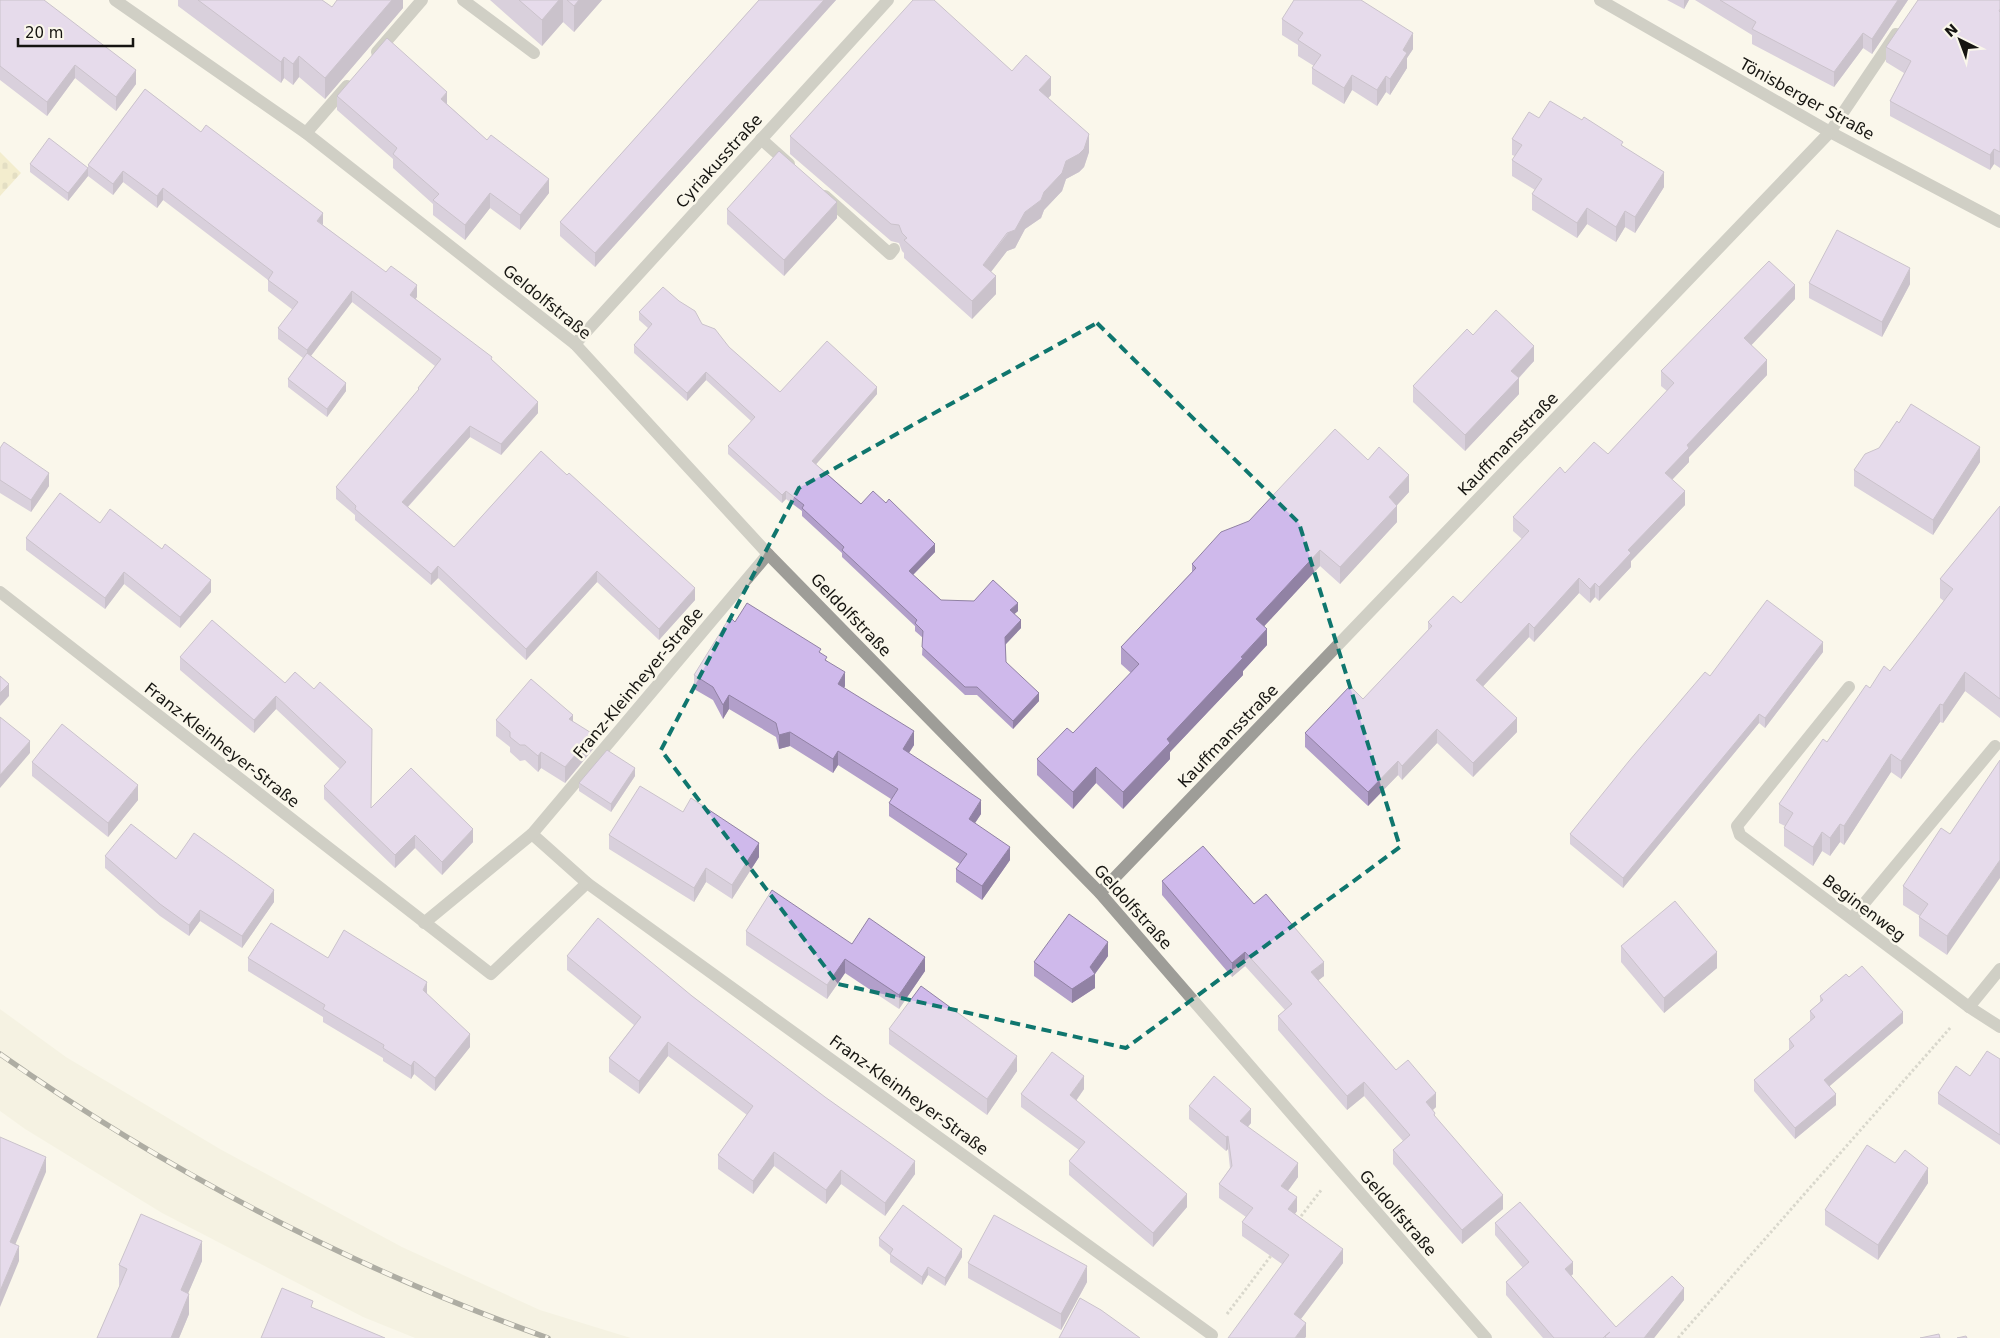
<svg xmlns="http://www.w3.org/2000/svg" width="2000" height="1338" viewBox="0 0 2000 1338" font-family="'DejaVu Sans',sans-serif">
<defs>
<pattern id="cemetery-stones" width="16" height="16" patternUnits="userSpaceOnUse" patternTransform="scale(1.25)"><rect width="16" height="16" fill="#eadfac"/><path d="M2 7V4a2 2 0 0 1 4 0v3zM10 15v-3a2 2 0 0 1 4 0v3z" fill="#c8be93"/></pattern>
</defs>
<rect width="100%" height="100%" fill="#faf7eb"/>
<!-- built -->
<path fill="#f0ecd8" d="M0 1009 66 1057 220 1149 402 1247 540 1310 631 1338H415L363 1317 162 1213 25 1129 0 1111Z"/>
<!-- cemetery -->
<path fill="url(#cemetery-stones)" d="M0 152 21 173 0 196Z"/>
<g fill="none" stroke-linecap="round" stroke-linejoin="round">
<!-- path -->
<g stroke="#b2b0a7" stroke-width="3" stroke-dasharray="2.5 2.5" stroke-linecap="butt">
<path d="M1298 1220 1322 1189"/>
<path d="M1227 1314 1273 1253"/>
<path d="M1678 1338 1951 1027"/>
</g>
<!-- minor -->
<g stroke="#9e9d98" stroke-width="12">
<path d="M115 0 306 133 575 344 768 554 1100 893 1486 1338"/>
<path d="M463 0 534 53"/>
<path d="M1600 0 1830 132 2000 222"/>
<path d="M377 52 422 0"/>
<path d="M306 133 347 86"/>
<path d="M761 139 789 164"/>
<path d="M825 196 890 254 894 249"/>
<path d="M575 344 888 0"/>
<path d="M0 592 491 974 587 883 1212 1335"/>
<path d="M1849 687 1737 826 1740 835 1969 1007 2000 1027"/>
<path d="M532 834 587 883"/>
<path d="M1100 893 1830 132 1896 34"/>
<path d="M1852 918 1995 746"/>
<path d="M424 923 532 834 768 554"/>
<path d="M1969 1007 2000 969"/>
</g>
<!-- rail casing -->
<g stroke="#53524c" stroke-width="5.5">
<path id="rail" d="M0 1054C168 1172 355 1269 548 1338"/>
</g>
<!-- rail -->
<use href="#rail" stroke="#faf7eb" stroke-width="4" stroke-dasharray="11" stroke-linecap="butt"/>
</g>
<!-- wall -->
<g fill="#b29fca">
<path d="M0 0 136 84 116 111 75 78 47 116 0 80Z"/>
<path d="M178 0H322L332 7 403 0V8L325 99 299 77 293 85 284 78 281 83 178 6Z"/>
<path d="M490 0H602L574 32 563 22 542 46Z"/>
<path d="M759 0H836L595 267 560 236V222Z"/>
<path d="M1667 0H1689L1684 9Z"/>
<path d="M1695 0H1908L1872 54 1863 48 1834 87 1752 44V35Z"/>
<path d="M2000 0V168L1994 164 1990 170 1890 116V101L1904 73 1886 62V47Z"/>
<path d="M1282 19 1413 49 1407 58V68L1390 95 1386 92 1377 106 1352 90 1344 104 1312 84V68L1314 66 1298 56V45L1282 35Z"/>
<path d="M1012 71 1051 95 1048 98 1089 152 1084 167 1079 172 1066 179 1062 191 1044 210 1041 218 1025 229 1015 248 1007 251 991 272 996 294 972 319 904 258V253L902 251 899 243 891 241 790 154V136Z"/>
<path d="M145 89 417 297 415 299 492 360 538 413 501 455 470 437 408 507 454 547 541 451 695 600 659 640 597 582 526 660 438 578 431 585 355 520V515L336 499V487L418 391V388L435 366 352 302 311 356 346 391 327 417 288 387V379L303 358 278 339V328L293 310 268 291V280L163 200 157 208 123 182 113 195 88 176 68 201 30 172V164L88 168V165Z"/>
<path d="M337 96 447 104 487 140 549 193 520 230 490 208 465 240 433 215V204L393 168V159L337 110Z"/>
<path d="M1539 118 1623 146 1664 187 1635 233 1625 227 1616 242 1587 224 1577 238 1532 210V194L1535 190 1512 176V160L1515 156 1512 155V139Z"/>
<path d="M727 209 837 218 784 276 727 224Z"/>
<path d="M1809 283 1910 284 1882 337 1809 298Z"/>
<path d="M1795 299 1751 345 1767 375 1689 457V462L1672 480 1685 505 1631 561V567L1599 601 1595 597 1590 603 1579 593 1534 642 1529 637 1483 686 1517 732 1473 777 1437 743 1402 780 1398 775 1368 806 1305 747V733L1363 699 1428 630V622L1461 603 1522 539 1513 531V517L1565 473 1608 454 1667 391 1661 386V371Z"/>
<path d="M639 312 702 324 780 392 877 394 816 464 861 504 935 552 913 575 941 600 1018 611 1014 614 1021 628 1005 645 1006 662 1039 701 1013 729 977 695H965L922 655 923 638 915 631V626L842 557V553L802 516V511L786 499 782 503 728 454V446L751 421 706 380 687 401 634 353V345L648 328 639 320Z"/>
<path d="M1473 335 1534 361 1519 378V394L1465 451 1413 402V386Z"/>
<path d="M1899 423 1980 462 1933 535 1854 486V470L1879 448Z"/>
<path d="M0 448 49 486 31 512 0 493Z"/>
<path d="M1368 460 1409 492 1397 505V522L1340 584 1320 566 1264 626 1267 645 1243 671V675L1170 752V759L1123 809 1096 783 1073 809 1037 775V759L1073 733 1131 673 1121 664V647L1192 572V564L1249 521Z"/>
<path d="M2000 506V718L1965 691 1943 723 1940 722 1901 779 1891 772 1844 845 1840 842 1830 856 1822 851 1813 866 1784 846V828L1785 826 1779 823V804L1827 742 1870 688 1890 671 1944 601 1940 598V579Z"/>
<path d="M100 523 211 592 180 628 124 584 105 609 26 550V538Z"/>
<path d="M735 622 821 653 845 686 844 688 914 745 909 753 981 814 975 823 1010 860 982 900 956 882V869L960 864 889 816V803L891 799 838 765 833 773 790 746 779 749 776 737 729 709 723 719 713 700 694 689V675Z"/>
<path d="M1823 652 1765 728 1759 723 1623 888 1570 844V834L1710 676Z"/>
<path d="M180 657 285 683 295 672 371 808 473 842 442 875 415 848 395 868 324 799V786L340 769 276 709 254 733 180 670Z"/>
<path d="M496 720 573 722 593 749 565 783 541 768 538 772 525 760 520 761 510 752V747L496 736Z"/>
<path d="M32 762 138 800 108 837 32 776Z"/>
<path d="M635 776 611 812 579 791V783Z"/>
<path d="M683 812 759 857 732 899 706 882 694 902 609 849V835Z"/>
<path d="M1950 834 1947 955 1919 936V917L1920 916 1903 905V886Z"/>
<path d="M105 856 176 859 274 902 242 948 200 921 189 936 160 916 105 868Z"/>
<path d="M1162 881 1254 904 1324 976 1318 980 1396 1070 1436 1107 1433 1110 1435 1117 1503 1209 1462 1244 1393 1164V1150L1403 1141 1364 1096 1347 1110 1278 1030V1016L1285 1010 1245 966 1232 977 1162 895Z"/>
<path d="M746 931 852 944 925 971 899 1009 845 973 827 999 746 945Z"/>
<path d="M1621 946 1717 968 1664 1013 1621 962Z"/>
<path d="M567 956 692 996 915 1174 885 1216 841 1184 826 1204 774 1166 753 1194 718 1169V1155L747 1115 668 1056 639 1094 609 1072V1058L634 1025 567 970Z"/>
<path d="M1108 956 1095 974V988L1072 1003 1034 976V962Z"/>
<path d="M248 958H328L427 994 470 1047 435 1091 414 1074 411 1079 383 1061V1058L323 1022V1017L248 971Z"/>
<path d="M1849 977 1903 1023 1829 1086 1836 1105 1795 1139 1754 1091V1080L1789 1050V1039L1810 1022V1011L1820 1002V996Z"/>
<path d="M889 1029 1017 1071 987 1115 889 1044Z"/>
<path d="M2000 1059V1145L1938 1104V1093Z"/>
<path d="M1084 1089 1076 1101 1187 1207 1153 1247 1069 1175V1161L1079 1150 1021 1107V1094Z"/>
<path d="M1189 1106 1251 1123 1248 1127 1298 1177 1288 1191 1297 1211 1295 1214 1343 1263 1301 1319 1306 1337 1282 1264 1242 1236V1222L1246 1217 1219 1198V1184L1230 1168 1228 1149 1226 1151 1189 1119Z"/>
<path d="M1895 1163 1928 1183 1878 1260 1825 1225V1210Z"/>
<path d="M1495 1223 1573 1274 1571 1276 1616 1327 1684 1300 1654 1338H1543L1506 1295V1282L1523 1268 1495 1235Z"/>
<path d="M879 1238 962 1257 945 1286 928 1275 922 1285 890 1262V1255L879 1246Z"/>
<path d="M202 1261 188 1293 189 1314 179 1338H97L120 1286 119 1285V1265Z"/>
<path d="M968 1263 1087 1282 1061 1330 968 1278Z"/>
</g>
<!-- shaded-wall -->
<g fill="#9182a4">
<path d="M392 0H403V8L325 99V78Z"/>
<path d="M559 0H563V22L542 46V20Z"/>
<path d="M579 0H602L574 32V6Z"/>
<path d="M824 0H836L595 267V253Z"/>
<path d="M1684 0H1689L1684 9Z"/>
<path d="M1898 0H1908L1872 54V39Z"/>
<path d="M1413 33V49L1407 58V68L1390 95V79L1403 50Z"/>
<path d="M1863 33V48L1834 87V72Z"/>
<path d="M299 56V77L293 85V64Z"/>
<path d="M284 57V78L281 83V62Z"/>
<path d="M75 65V78L47 116V102Z"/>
<path d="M136 70V84L116 111V97Z"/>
<path d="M1352 75V90L1344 104V88Z"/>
<path d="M1386 76V92L1377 106V90Z"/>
<path d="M1051 77V95L1039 108V90Z"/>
<path d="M447 92V107L441 99Z"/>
<path d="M1089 134V152L1084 167 1079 172 1066 179 1062 191 1044 210 1041 218 1025 229 1015 248 1007 251 983 282V265L1025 212 1044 192 1066 161Z"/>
<path d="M1994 149V164L1990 170V155Z"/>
<path d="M88 168V176L68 201V193Z"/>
<path d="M123 171V182L113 195V184Z"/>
<path d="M1664 172V187L1635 233V217Z"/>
<path d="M549 179V193L520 230V215Z"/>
<path d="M163 188V200L157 208V196Z"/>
<path d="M490 193V208L465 240V225Z"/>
<path d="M837 202V218L784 276V260Z"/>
<path d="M1587 208V224L1577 238V223Z"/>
<path d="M1625 211V227L1616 242V227Z"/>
<path d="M323 213V225L317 221Z"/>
<path d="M1910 268V284L1882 337V322Z"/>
<path d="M996 276V294L972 319V301Z"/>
<path d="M417 285V297L410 306V295Z"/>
<path d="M1795 285V299L1744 353V338Z"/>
<path d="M352 291V302L307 361V350Z"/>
<path d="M1534 346V361L1511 386V371Z"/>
<path d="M1767 360V375L1689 457V462L1665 487V473L1687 445Z"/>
<path d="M706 372V380L687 401V393Z"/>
<path d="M1519 378V394L1465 451V435Z"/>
<path d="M346 383V391L327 417V409Z"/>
<path d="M877 387V394L812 469V461Z"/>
<path d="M538 402V413L501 455V444Z"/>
<path d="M470 426V437L402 513V502Z"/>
<path d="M1980 447V462L1933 535V520Z"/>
<path d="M49 473V486L31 512V500Z"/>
<path d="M1409 475V492L1389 514V497Z"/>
<path d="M786 491V499L782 503V495Z"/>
<path d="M1685 491V505L1631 561V567L1599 601V587L1628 550Z"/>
<path d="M1397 506V522L1340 584V567Z"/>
<path d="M935 544V552L909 579V571Z"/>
<path d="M1320 550V566L1256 635V619Z"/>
<path d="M438 566V578L431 585V574Z"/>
<path d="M597 571V582L526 660V649Z"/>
<path d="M124 572V584L105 609V598Z"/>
<path d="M1579 578V593L1534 642V628Z"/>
<path d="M211 580V592L180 628V617Z"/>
<path d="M1595 583V597L1590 603V589Z"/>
<path d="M695 588V600L659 640V629Z"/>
<path d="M1018 603V611L1010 618V610Z"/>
<path d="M1021 620V628L1005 645V637Z"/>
<path d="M1529 623V637L1476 694V680Z"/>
<path d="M1267 629V645L1243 671V675L1170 752V759L1123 809V792L1167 739Z"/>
<path d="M1823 642V652L1765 728V718Z"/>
<path d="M845 672V686L838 698V684Z"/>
<path d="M1965 672V691L1943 723V705Z"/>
<path d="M9 684V696L0 706V693Z"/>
<path d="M1039 693V701L1013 729V721Z"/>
<path d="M729 695V709L723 719V705Z"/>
<path d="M276 696V709L254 733V720Z"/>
<path d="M1940 704V722L1901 779V761Z"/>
<path d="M1759 714V723L1623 888V878Z"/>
<path d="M573 715V731L569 719Z"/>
<path d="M1517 718V732L1473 777V763Z"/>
<path d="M1437 729V743L1402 780V766Z"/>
<path d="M914 731V745L903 762V749Z"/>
<path d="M790 732V746L779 749V735Z"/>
<path d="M593 734V749L565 783V767Z"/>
<path d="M30 741V753L0 788V775Z"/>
<path d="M838 751V765L833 773V759Z"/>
<path d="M541 752V768L538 772V756Z"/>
<path d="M1891 754V772L1844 845V826Z"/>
<path d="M1398 761V775L1368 806V792Z"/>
<path d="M1096 767V783L1073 809V792Z"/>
<path d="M635 768V776L611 812V804Z"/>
<path d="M138 785V800L108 837V823Z"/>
<path d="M981 800V814L969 832V819Z"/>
<path d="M1840 824V842L1830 856V838Z"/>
<path d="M473 829V842L442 875V862Z"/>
<path d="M1822 832V851L1813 866V847Z"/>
<path d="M415 835V848L395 868V855Z"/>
<path d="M759 843V857L732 899V885Z"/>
<path d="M1010 847V860L982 900V886Z"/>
<path d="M2000 860V878L1947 955V936Z"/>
<path d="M706 868V882L694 902V888Z"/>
<path d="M274 890V902L242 948V936Z"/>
<path d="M200 910V921L189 936V925Z"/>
<path d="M1108 942V956L1094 975 1095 974V988L1072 1003V989L1090 967Z"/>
<path d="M1245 952V966L1232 977V963Z"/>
<path d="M1717 952V968L1664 1013V998Z"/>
<path d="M925 957V971L899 1009V995Z"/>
<path d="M845 959V973L827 999V985Z"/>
<path d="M1324 962V976L1311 986V972Z"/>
<path d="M427 982V996L423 990Z"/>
<path d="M1903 1012V1023L1824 1091V1080Z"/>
<path d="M470 1034V1047L435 1091V1078Z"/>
<path d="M668 1042V1056L639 1094V1081Z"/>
<path d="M1017 1056V1071L987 1115V1099Z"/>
<path d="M414 1061V1074L411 1079V1066Z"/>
<path d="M1084 1076V1089L1070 1109V1095Z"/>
<path d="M1364 1082V1096L1347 1110V1096Z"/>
<path d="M1436 1093V1107L1426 1116V1102Z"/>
<path d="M1836 1094V1105L1795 1139V1128Z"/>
<path d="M1251 1109V1123L1240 1135V1121Z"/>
<path d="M1228 1136V1149L1226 1151V1137Z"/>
<path d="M774 1152V1166L753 1194V1181Z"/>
<path d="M46 1157V1172L10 1257V1242Z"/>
<path d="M915 1161V1174L885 1216V1203Z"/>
<path d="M1298 1163V1177L1281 1200V1186Z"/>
<path d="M1928 1168V1183L1878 1260V1245Z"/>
<path d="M841 1170V1184L826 1204V1190Z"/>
<path d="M1187 1194V1207L1153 1247V1233Z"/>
<path d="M1503 1195V1209L1462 1244V1230Z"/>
<path d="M1297 1197V1211L1288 1223V1209Z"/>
<path d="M202 1241V1261L181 1310V1290Z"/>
<path d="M19 1246V1261L0 1307V1291Z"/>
<path d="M962 1249V1257L945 1286V1278Z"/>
<path d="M1343 1249V1263L1294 1328V1314Z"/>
<path d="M1573 1262V1274L1565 1281V1269Z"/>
<path d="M1087 1266V1282L1061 1330V1314Z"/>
<path d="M928 1267V1275L922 1285V1277Z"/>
<path d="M1684 1288V1300L1654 1338H1644Z"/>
<path d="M189 1294V1314L179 1338H171Z"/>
<path d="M1306 1323V1337L1305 1338H1295Z"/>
</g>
<!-- building -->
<g fill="#cfb9eb" stroke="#9182a4">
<path d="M0 0H44L136 70 116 97 75 65 47 102 0 66Z"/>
<path d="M198 0H322L332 7 337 0H392L325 78 299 56 293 64 284 57 281 62Z"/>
<path d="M519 0H559L542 20Z"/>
<path d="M567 0H579L574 6Z"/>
<path d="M759 0H824L595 253 560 222Z"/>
<path d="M913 0H934L1012 71 1026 55 1051 77 1039 90 1089 134 1084 149 1079 154 1066 161 1062 173 1044 192 1041 200 1025 212 1015 230 1007 233 983 265 996 276 972 301 904 240 907 238 902 233 899 225 891 224 790 136Z"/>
<path d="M1294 0H1361L1413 33 1403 50 1407 53 1390 79 1386 76 1377 90 1352 75 1344 88 1312 68 1321 55 1298 40 1303 33 1282 19Z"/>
<path d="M1720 0H1898L1872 39 1863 33 1834 72 1752 29 1756 22Z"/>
<path d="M1918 0H2000V9L1999 11 2000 12V152L1994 149 1990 155 1890 101 1911 61 1886 47Z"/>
<path d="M387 38 447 92 441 99 487 140 491 135 549 179 520 215 490 193 465 225 433 200 439 194 393 154 397 148 337 96Z"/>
<path d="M145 89 201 132 206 125 323 213 317 221 386 272 391 266 417 285 410 295 492 357 491 359 538 402 501 444 470 426 402 502 454 547 541 451 567 475 569 473 695 588 659 629 597 571 526 649 438 566 431 574 355 509 356 506 336 487 419 389 418 388 441 359 352 291 307 350 278 328 298 302 268 280 273 272 163 188 157 196 123 171 113 184 88 165Z"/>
<path d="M1550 101 1582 120 1584 117 1623 142 1621 145 1664 172 1635 217 1625 211 1616 227 1587 208 1577 223 1532 194 1542 179 1512 160 1522 145 1512 139 1529 112 1539 118Z"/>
<path d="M49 138 88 168 68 193 30 164Z"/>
<path d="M779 151 837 202 784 260 727 209Z"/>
<path d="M1837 230 1910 268 1882 322 1809 283Z"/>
<path d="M1769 261 1795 285 1744 338 1767 360 1687 445 1689 448 1665 473 1685 491 1628 550 1631 553 1599 587 1595 583 1590 589 1579 578 1534 628 1529 623 1476 680 1517 718 1473 763 1437 729 1402 766 1398 761 1368 792 1305 733 1350 686 1363 699 1432 626 1428 622 1453 596 1461 603 1529 531 1513 517 1560 467 1565 473 1594 442 1608 454 1674 383 1661 371Z"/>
<path d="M663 287 679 301 695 311 702 324 715 329 729 347 780 392 827 341 877 387 812 461 861 504 873 491 886 503 889 499 935 544 909 571 941 600 974 601 993 580 1018 603 1010 610 1021 620 1005 637 1006 662 1039 693 1013 721 977 687H965L922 647 923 631 915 623 917 620 842 550 844 547 802 508 804 505 786 491 782 495 728 446 755 417 706 372 687 393 634 345 652 324 639 312Z"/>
<path d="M1496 310 1534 346 1511 371 1519 378 1465 435 1413 386 1467 329 1473 335Z"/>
<path d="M307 353 346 383 327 409 288 379Z"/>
<path d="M1911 404 1980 447 1933 520 1854 470 1865 454 1879 448 1897 421 1899 423Z"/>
<path d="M1335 429 1368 460 1379 447 1409 475 1389 497 1397 506 1340 567 1320 550 1256 619 1267 629 1241 657 1243 658 1167 739 1170 743 1123 792 1096 767 1073 792 1037 759 1067 728 1073 733 1139 664 1121 647 1196 568 1192 564 1221 532 1249 521Z"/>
<path d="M4 442 49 473 31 500 0 480V448Z"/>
<path d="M60 493 100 523 110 509 162 549 165 544 211 580 180 617 124 572 105 598 26 538Z"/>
<path d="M2000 506V699L1965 672 1943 705 1940 704 1901 761 1891 754 1844 826 1840 824 1830 838 1822 832 1813 847 1784 828 1793 813 1779 804 1823 739 1827 742 1866 685 1870 688 1884 666 1890 671 1953 589 1940 579Z"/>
<path d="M1767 600 1823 642 1765 718 1759 714 1623 878 1570 834 1629 761 1705 672 1710 676Z"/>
<path d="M747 603 821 649 819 652 827 657 825 660 845 672 838 684 914 731 903 749 981 800 969 819 1010 847 982 886 956 869 967 854 889 803 898 789 838 751 833 759 790 732 779 735 776 723 729 695 723 705 713 687 694 675 730 617 735 622Z"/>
<path d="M212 620 285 683 295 672 314 689 320 682 372 729 371 808 411 768 473 829 442 862 415 835 395 855 324 786 346 762 276 696 254 720 180 657Z"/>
<path d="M0 676 9 684 0 693Z"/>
<path d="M531 679 573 715 569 719 593 734 565 767 541 752 538 756 525 745H520L510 737V732L496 720Z"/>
<path d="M0 717 30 741 0 775Z"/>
<path d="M62 724 138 785 108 823 32 762Z"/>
<path d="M607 750 635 768 611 804 579 783Z"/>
<path d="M2000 760V860L1947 936 1919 917 1928 904 1903 886 1941 828 1950 834Z"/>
<path d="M640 786 683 812 691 798 759 843 732 885 706 868 694 888 609 835Z"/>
<path d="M131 824 176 859 194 833 274 890 242 936 200 910 189 925 160 904 105 856Z"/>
<path d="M1203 846 1254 904 1266 894 1324 962 1311 972 1396 1070 1408 1060 1436 1093 1426 1102 1435 1113 1434 1115 1503 1195 1462 1230 1393 1150 1410 1135 1364 1082 1347 1096 1278 1016 1292 1004 1245 952 1232 963 1162 881Z"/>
<path d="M772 890 852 944 869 918 925 957 899 995 845 959 827 985 746 931Z"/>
<path d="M1675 901 1717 952 1664 998 1621 946Z"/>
<path d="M1069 914 1108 942 1090 967 1095 974 1072 989 1034 962Z"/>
<path d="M598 918 692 996 742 1034 825 1097 915 1161 885 1203 841 1170 826 1190 774 1152 753 1181 718 1155 753 1106 668 1042 639 1081 609 1058 641 1017 567 956Z"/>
<path d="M271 923 328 958 344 930 427 982 423 990 470 1034 435 1078 414 1061 411 1066 383 1048 384 1045 323 1009 325 1005 248 958Z"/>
<path d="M1862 966 1903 1012 1824 1080 1836 1094 1795 1128 1754 1080 1794 1046 1789 1039 1815 1017 1810 1011 1823 1000 1820 996 1846 974 1849 977Z"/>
<path d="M921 986 1017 1056 987 1099 889 1029Z"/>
<path d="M1987 1051 2000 1059V1135L1938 1093 1956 1066 1970 1076Z"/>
<path d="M1052 1052 1084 1076 1070 1095 1187 1194 1153 1233 1069 1161 1085 1142 1021 1094Z"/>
<path d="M1214 1076 1251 1109 1240 1121 1298 1163 1281 1186 1297 1197 1288 1209 1343 1249 1294 1314 1306 1323 1295 1338H1228L1289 1255 1242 1222 1253 1208 1219 1184 1232 1166 1228 1136 1226 1137 1189 1106Z"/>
<path d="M0 1137 46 1157 10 1242 19 1246 0 1291Z"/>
<path d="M1867 1145 1895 1163 1905 1150 1928 1168 1878 1245 1825 1210Z"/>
<path d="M1520 1202 1573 1262 1565 1269 1616 1327 1672 1276 1684 1288 1644 1338H1606L1605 1336 1610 1332 1603 1338H1554L1506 1282 1529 1262 1495 1223Z"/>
<path d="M903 1205 962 1249 945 1278 928 1267 922 1277 890 1254 893 1249 879 1238Z"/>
<path d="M141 1214 202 1241 181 1290 189 1294 171 1338H97L127 1269 119 1265Z"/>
<path d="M994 1215 1087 1266 1061 1314 968 1263Z"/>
<path d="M282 1288 313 1301 311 1307 385 1338H261Z"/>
<path d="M1080 1298 1101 1310 1140 1338H1059Z"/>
<path d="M1939 1334 1940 1338H1920Z"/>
<path d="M1966 1336 1967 1338H1957Z"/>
</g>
<!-- marked area -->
<path d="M0 0H2000V1338H0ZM1097 323 1299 523 1400 847 1126 1048 838 984 661 750 799 488Z" fill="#faf7eb" fill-opacity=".55" fill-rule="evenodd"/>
<path fill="none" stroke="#0f766e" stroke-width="4" stroke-dasharray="10 6" stroke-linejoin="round" d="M1097 323 1299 523 1400 847 1126 1048 838 984 661 750 799 488Z"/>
<g text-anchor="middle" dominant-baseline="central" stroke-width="5" stroke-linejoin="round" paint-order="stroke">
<!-- street labels -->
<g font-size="16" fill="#161511" stroke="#faf7eb">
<text transform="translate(1807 99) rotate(29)">Tönisberger Straße</text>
<text transform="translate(719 161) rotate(-48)">Cyriakusstraße</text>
<text transform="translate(547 302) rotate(39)">Geldolfstraße</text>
<text transform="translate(1508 444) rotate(-46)">Kauffmansstraße</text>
<text transform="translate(851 615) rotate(46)">Geldolfstraße</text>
<text transform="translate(638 683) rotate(-50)">Franz-Kleinheyer-Straße</text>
<text transform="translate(1228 736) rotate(-46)">Kauffmansstraße</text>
<text transform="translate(222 745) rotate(38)">Franz-Kleinheyer-Straße</text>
<text transform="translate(1133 907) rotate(48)">Geldolfstraße</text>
<text transform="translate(1864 908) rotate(37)">Beginenweg</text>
<text transform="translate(909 1095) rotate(36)">Franz-Kleinheyer-Straße</text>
<text transform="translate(1398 1213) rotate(49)">Geldolfstraße</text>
</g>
</g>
<!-- north arrow -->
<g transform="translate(1960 40) rotate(318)" stroke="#faf7eb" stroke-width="4" paint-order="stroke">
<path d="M0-4L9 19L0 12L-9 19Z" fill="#161511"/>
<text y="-8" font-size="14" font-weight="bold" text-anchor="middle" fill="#161511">N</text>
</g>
<!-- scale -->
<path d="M18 38v8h115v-8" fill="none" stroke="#161511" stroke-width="2.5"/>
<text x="25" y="38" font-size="15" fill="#161511" stroke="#faf7eb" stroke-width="4" paint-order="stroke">20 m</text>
</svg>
